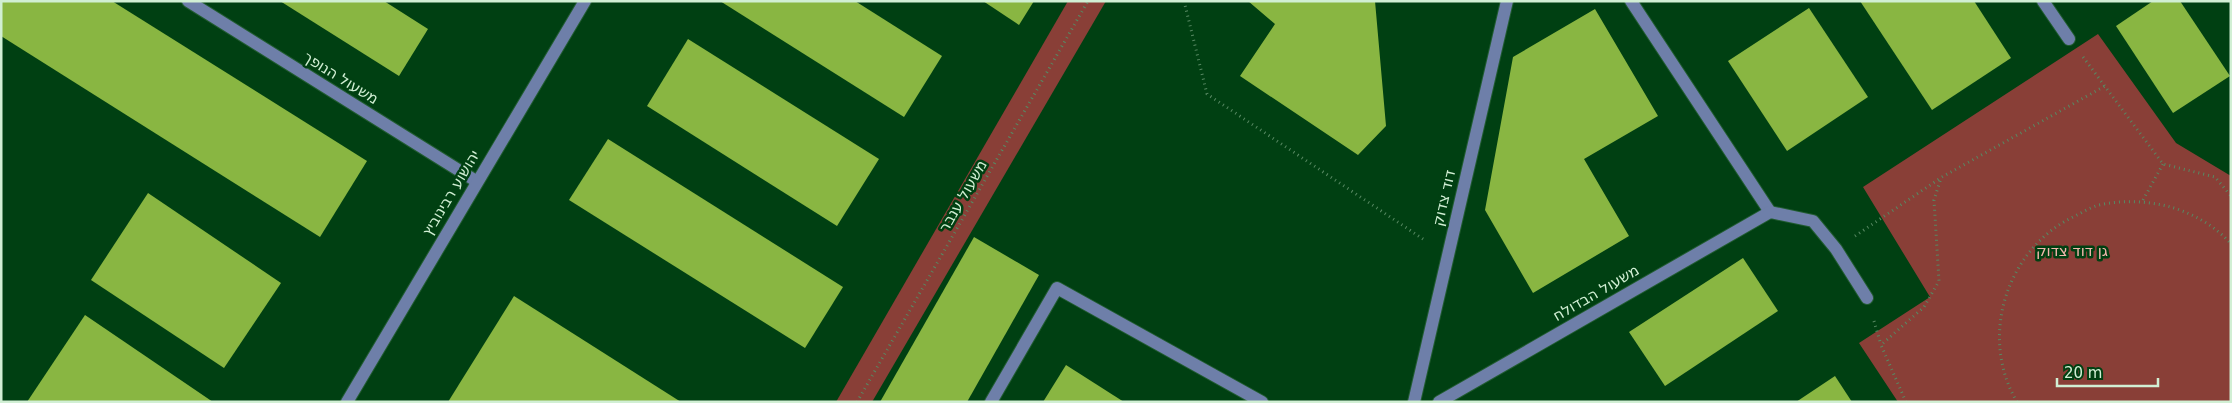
<svg xmlns="http://www.w3.org/2000/svg" width="2232" height="403" viewBox="0 0 2232 403" font-family="'DejaVu Sans','Noto Sans Hebrew',sans-serif">
<rect width="100%" height="100%" fill="#004012"/>
<!-- green -->
<g fill="#893f37">
<path d="M1068 1H1106L872 402H836Z"/>
<path d="M2098 34 2176 143 2231 176V402H1898L1859 343 1930 297 1863 187Z"/>
</g>
<!-- building -->
<g fill="#89b642">
<path d="M1 1H112L367 161 320 237 1 36Z"/>
<path d="M280 1H384L428 29 399 76Z"/>
<path d="M720 1H855L942 56 904 117Z"/>
<path d="M983 1H1034L1019 25Z"/>
<path d="M1248 1H1375L1386 126 1358 155 1240 76 1275 24Z"/>
<path d="M1860 1H1974L2011 58 1932 110Z"/>
<path d="M2153 1H2180L2230 76 2173 113 2116 26Z"/>
<path d="M1809 8 1868 97 1787 151 1728 61Z"/>
<path d="M1595 9 1658 116 1584 159 1629 236 1533 293 1485 210 1513 57Z"/>
<path d="M688 39 879 159 837 226 647 106Z"/>
<path d="M608 139 843 287 805 348 569 200Z"/>
<path d="M148 193 281 283 224 368 91 280Z"/>
<path d="M974 237 1039 275 967 402H880Z"/>
<path d="M1743 258 1778 311 1665 386 1629 332Z"/>
<path d="M514 296 681 402H448Z"/>
<path d="M85 315 213 402H27Z"/>
<path d="M1066 365 1124 402H1043Z"/>
<path d="M1835 376 1852 402H1796Z"/>
</g>
<g fill="none" stroke-linecap="round" stroke-linejoin="round">
<!-- minor casing -->
<g stroke="#215c31" stroke-width="14">
<g id="minor">
<path d="M188 1 476 181"/>
<path d="M1631 1 1770 212"/>
<path d="M2043 1 2069 39"/>
<path d="M347 402 585 1"/>
<path d="M991 402 1057 288 1262 402"/>
<path d="M1414 402 1507 1"/>
<path d="M1439 402 1770 212 1813 221 1836 249 1867 298"/>
</g>
</g>
<!-- path -->
<g stroke="#578963" stroke-width="3" stroke-dasharray="1 4" stroke-linecap="butt">
<path d="M1184 1 1207 94 1426 241"/>
<path d="M2083 57 2163 164 2215 177 2231 196"/>
<path d="M2143 200 2163 164"/>
<path d="M1855 236 1942 177 2105 86"/>
<path d="M1874 321 1881 345"/>
<path d="M857 402 1088 1"/>
<path d="M1906 402 1881 345 1924 307 1939 281 1934 200 1941 178"/>
<path d="M2017 402C1978 336 2007 248 2075 216 2083 212 2091 207 2099 205 2122 200 2145 201 2167 206 2190 212 2215 225 2231 244"/>
</g>
<!-- minor -->
<use href="#minor" stroke="#6e7fa9" stroke-width="12"/>
</g>
<g text-anchor="middle" dominant-baseline="central" stroke-width="5" stroke-linejoin="round" paint-order="stroke">
<!-- street labels -->
<g font-size="15" fill="#d1efd4" stroke="#004012">
<text transform="translate(341 78) rotate(32)">משעול הנופך</text>
<text transform="translate(451 193) rotate(-59)">יהושוע רבינוביץ</text>
<text transform="translate(963 196) rotate(-60)">משעול ענבר</text>
<text transform="translate(1444 198) rotate(-77)">דוד צדוק</text>
<text transform="translate(1596 293) rotate(-30)">משעול הבדולח</text>
</g>
<!-- park labels -->
<g font-size="15" fill="#f4b6ae" stroke="#004012">
<text x="2072" y="251">גן דוד צדוק</text>
</g>
</g>
<!-- border -->
<rect width="2232" height="403" fill="none" stroke="#d1efd4" stroke-width="5"/>
<!-- scale -->
<path d="M2057 378v8h101v-8" fill="none" stroke="#d1efd4" stroke-width="2.5"/>
<text x="2064" y="378" font-size="15" fill="#d1efd4" stroke="#004012" stroke-width="4" paint-order="stroke">20 m</text>
</svg>
